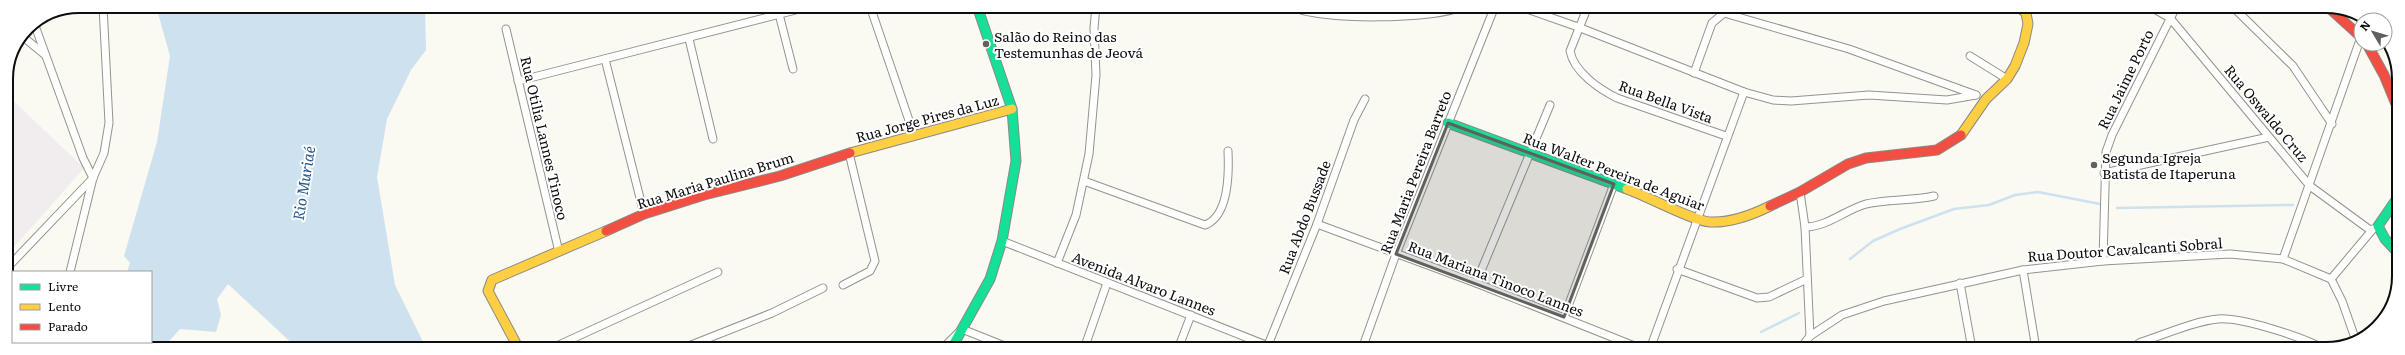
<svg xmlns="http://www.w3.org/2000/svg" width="2405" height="355" viewBox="0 0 2405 355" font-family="Literata,serif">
<rect width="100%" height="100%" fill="#faf9f2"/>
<!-- industrial -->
<path fill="#f1ecee" d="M6 94 84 168 8 254Z"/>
<!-- water -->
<path fill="#cde1ef" d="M156 6H425L426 50 411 70 387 119 377 177 395 285 426 348H297L228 284 217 299 221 315 216 332 180 329 163 348H89L93 342H151V272H127L130 263 124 256 157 142 170 56Z"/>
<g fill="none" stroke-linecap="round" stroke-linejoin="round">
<!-- stream -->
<g stroke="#cde1ef" stroke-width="2.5">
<path d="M2117 208 2293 205"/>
<path d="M2396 232 2398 233"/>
<path d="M1850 259 1873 241 1900 229 1954 209 1989 205 2015 195 2038 192 2100 204"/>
<path d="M1761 332 1799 313"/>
</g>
<!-- street casing -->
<g stroke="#949390" stroke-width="9">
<g id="street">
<path d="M870 6 914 135"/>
<path d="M1291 6C1315 21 1438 20 1462 6"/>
<path d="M1518 6 1578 27 1744 92 1773 100 1791 101 1869 95 1947 100 1976 95"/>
<path d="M1588 6 1570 51C1574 72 1599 89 1617 98L1726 136"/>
<path d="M2151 7 2170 18 2310 186 2370 230"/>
<path d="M2233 7 2293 66 2332 124"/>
<path d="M779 14 793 69"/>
<path d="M34 23 83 158 93 178"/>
<path d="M506 29 559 252"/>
<path d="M22 36 44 54"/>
<path d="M689 39 713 139"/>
<path d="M1970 56 2007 79"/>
<path d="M605 59 644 214"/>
<path d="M1694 73 1712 23 1724 13 1849 49 1976 95"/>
<path d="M518 81 811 6"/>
<path d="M2104 173 2269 137"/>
<path d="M1084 181 1205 225C1229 216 1229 173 1228 151"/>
<path d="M1800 192 1805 227 1810 336"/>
<path d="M1317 224 1476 283 1642 349"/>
<path d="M1805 227C1827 227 1845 210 1866 204 1888 199 1912 201 1934 196"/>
<path d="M1002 241 1276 349"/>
<path d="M2283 259 2361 37"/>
<path d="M2103 261 2106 152 2112 135 2176 7"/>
<path d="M1057 263 1076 215 1089 154 1096 75 1094 28 1096 6"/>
<path d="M8 267 93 178"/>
<path d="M1677 269 1757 298 1769 297 1807 279"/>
<path d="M2023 270 2036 349"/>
<path d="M70 272 93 178 104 153 109 123 103 6"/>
<path d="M2331 279 2373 229"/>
<path d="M1476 283 1550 105"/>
<path d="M1960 283 1972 349"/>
<path d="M843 285 870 271 875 261 849 153"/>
<path d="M1564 317 1614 184"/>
<path d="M1268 345 1317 224 1354 120 1365 99"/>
<path d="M550 349 718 272"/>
<path d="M681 349 772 313 823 288"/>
<path d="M942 349 962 329 1012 349"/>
<path d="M1084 349 1107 283"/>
<path d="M1178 349 1191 315"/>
<path d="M1362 349 1396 254 1495 6"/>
<path d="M1650 349 1744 92"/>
<path d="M1800 349 1810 336 1842 315 1884 301 2023 270 2103 261 2230 254 2283 259 2331 279 2342 301 2355 338"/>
<path d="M2130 349 2141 342C2164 335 2194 321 2218 319 2241 317 2303 337 2324 349"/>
</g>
</g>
<!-- fast casing -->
<g stroke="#8a8a87" stroke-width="11">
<g id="fast">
<path d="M1448 123 1627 189"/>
<path d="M2398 197 2378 226 2385 239 2398 253"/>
<path d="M951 349 990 279 1002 241 1016 161 1012 109 977 6"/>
</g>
</g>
<!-- slow casing -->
<g stroke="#8a8a87" stroke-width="11">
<g id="slow">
<path d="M1961 135 1986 99 2007 79 2015 66 2024 43 2028 24 2026 13 2019 7"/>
<path d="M850 153 1012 109"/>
<path d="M1627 189C1647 196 1693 221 1710 222 1730 223 1752 215 1770 206"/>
<path d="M519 349 488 291 492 280 606 231"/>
</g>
</g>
<!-- jam casing -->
<g stroke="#8a8a87" stroke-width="11">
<g id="jam">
<path d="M2328 7 2361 37"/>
<path d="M2367 44 2384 75 2398 109"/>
<path d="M1770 206 1800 192 1848 164 1866 158 1937 150 1961 135"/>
<path d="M606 231 644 214 704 195 780 176 850 153"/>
</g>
</g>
<!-- street -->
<use href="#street" stroke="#fefefd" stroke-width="7"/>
<!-- fast -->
<use href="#fast" stroke="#16e098" stroke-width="9"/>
<!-- slow -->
<use href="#slow" stroke="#ffcf43" stroke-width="9"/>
<!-- jam -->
<use href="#jam" stroke="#f24e42" stroke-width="9"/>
</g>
<!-- marked area -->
<path fill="#60605d" fill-opacity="0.2" stroke="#60605d" stroke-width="3" stroke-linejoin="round" d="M1448 123 1614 184 1564 317 1396 254Z"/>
<!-- markers -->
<g fill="#60605d" stroke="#fff" stroke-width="1.5">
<circle cx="986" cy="44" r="4"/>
<circle cx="2094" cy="165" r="4"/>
</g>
<g text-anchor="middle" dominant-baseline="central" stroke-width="4" stroke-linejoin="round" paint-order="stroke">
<!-- poi labels -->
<g font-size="14" fill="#0d0d0d" stroke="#fff" text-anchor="start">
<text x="994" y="36">Salão do Reino das<tspan x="994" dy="16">Testemunhas de Jeová</tspan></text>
<text x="2102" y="157">Segunda Igreja<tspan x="2102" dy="16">Batista de Itaperuna</tspan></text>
</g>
<!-- street labels -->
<g font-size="14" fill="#0d0d0d" stroke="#fff">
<text transform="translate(2125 79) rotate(-64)">Rua Jaime Porto</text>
<text transform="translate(1666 101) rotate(20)">Rua Bella Vista</text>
<text transform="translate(2267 113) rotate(50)">Rua Oswaldo Cruz</text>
<text transform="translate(927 118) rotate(-15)">Rua Jorge Pires da Luz</text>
<text transform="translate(545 138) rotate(77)">Rua Otilia Lannes Tinoco</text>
<text transform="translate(1614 171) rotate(21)">Rua Walter Pereira de Aguiar</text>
<text transform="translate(1415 172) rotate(-69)">Rua Maria Pereira Barreto</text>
<text transform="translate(715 180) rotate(-17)">Rua Maria Paulina Brum</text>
<text transform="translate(1304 217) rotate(-69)">Rua Abdo Bussade</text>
<text transform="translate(2125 249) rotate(-4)">Rua Doutor Cavalcanti Sobral</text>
<text transform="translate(1496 278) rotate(21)">Rua Mariana Tinoco Lannes</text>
<text transform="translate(1144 283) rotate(21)">Avenida Alvaro Lannes</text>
</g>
<!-- water labels -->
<g font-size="15" font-style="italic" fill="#26598f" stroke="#fff">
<text transform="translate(303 183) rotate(-81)">Rio Muriaé</text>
</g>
</g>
<!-- crop -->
<path d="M0 0H2405V355H0ZM79 13H2326A66 66 0 0 1 2392 79V276A66 66 0 0 1 2326 342H79A66 66 0 0 1 13 276V79A66 66 0 0 1 79 13Z" fill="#fff" fill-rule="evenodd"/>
<path fill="none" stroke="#0d0d0d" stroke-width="2" d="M79 13H2326A66 66 0 0 1 2392 79V276A66 66 0 0 1 2326 342H79A66 66 0 0 1 13 276V79A66 66 0 0 1 79 13Z"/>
<!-- legend -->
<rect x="12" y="271" width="140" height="72" fill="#ffffff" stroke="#9e9e9e"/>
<rect x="20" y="284" width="20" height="6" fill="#16e098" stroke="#9e9e9e"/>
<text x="48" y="291" font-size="12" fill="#0d0d0d">Livre</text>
<rect x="20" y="304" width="20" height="6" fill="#ffcf43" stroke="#9e9e9e"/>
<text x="48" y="311" font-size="12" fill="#0d0d0d">Lento</text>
<rect x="20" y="324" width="20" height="6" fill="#f24e42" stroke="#9e9e9e"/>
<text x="48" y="331" font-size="12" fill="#0d0d0d">Parado</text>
<!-- north arrow -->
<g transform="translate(2373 32) rotate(308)"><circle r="19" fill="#ffffff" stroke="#9e9e9e"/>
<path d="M0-3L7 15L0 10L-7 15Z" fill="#60605d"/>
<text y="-6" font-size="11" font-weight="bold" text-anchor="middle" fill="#0d0d0d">N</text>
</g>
</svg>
